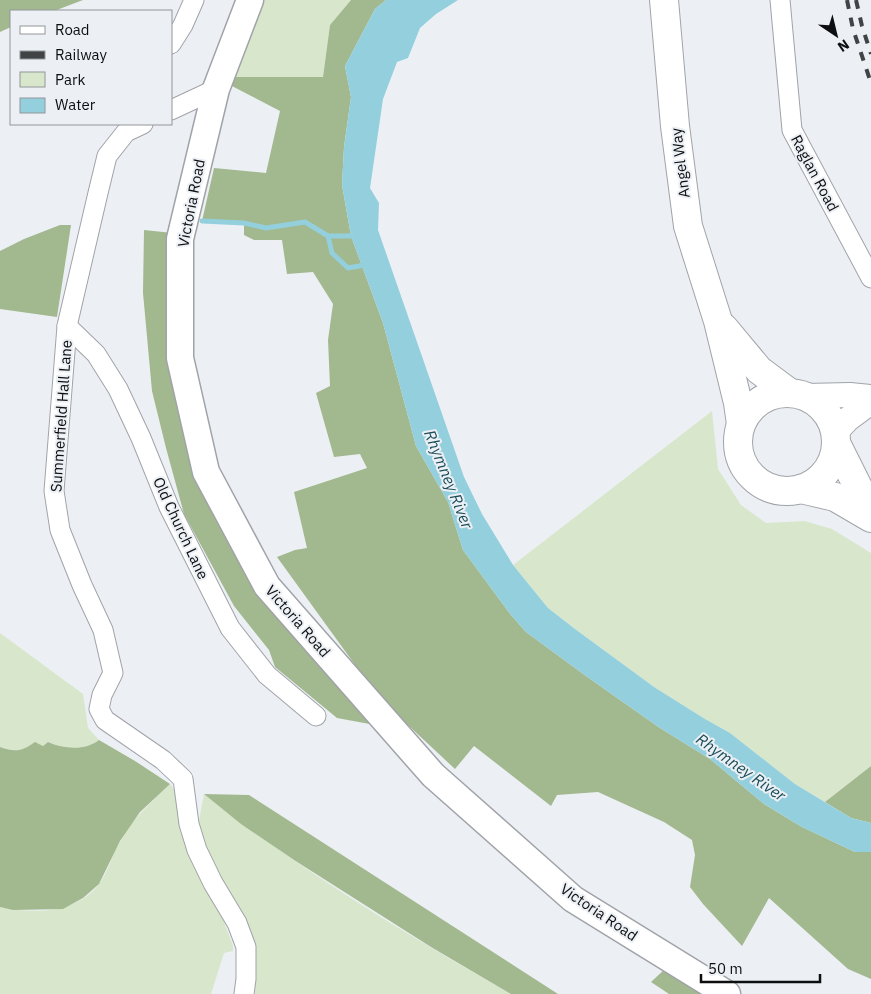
<svg xmlns="http://www.w3.org/2000/svg" width="871" height="994" viewBox="0 0 871 994" font-family="'IBM Plex Sans',sans-serif">
<rect width="100%" height="100%" fill="#ecf0f5"/>
<!-- green -->
<g fill="#d8e7cb">
<path d="M256 0H351L330 25 323 77H230Z"/>
<path d="M712 411 718 469 741 505 766 523 805 521 832 529 871 553V766L825 802 795 784 730 733 705 719 654 687 575 629 548 608 513 565Z"/>
<path d="M0 633 83 694 88 728 99 740C85 751 64 749 48 742 35 753 16 752 0 747Z"/>
<path d="M170 784 176 792 233 946V951L224 953 211 994H0V907C34 914 76 914 99 884 108 872 112 855 120 842 132 819 151 802 170 784Z"/>
<path d="M204 794C298 869 407 935 511 994H255L253 969 198 826Z"/>
</g>
<!-- forest -->
<g fill="#a2b88e">
<path d="M0 0H83L54 11H11V27L0 32Z"/>
<path d="M351 0H386L375 9 345 66 351 97 344 147 342 185 351 236 383 323 416 446 448 502 463 550 511 615 526 632 586 676 660 728 710 759 764 804 802 827 855 852H871V979L848 969 769 898 742 946 703 904 690 887 695 855 692 840 664 822 598 792 557 795 551 806 474 746 455 769 379 698 277 557 295 550 307 548 294 492 367 468 360 454 334 457 316 393 330 386 328 340 333 304 313 272 287 274 282 240H254L244 235V223L202 221 214 168 266 173 280 111 228 84 230 77H323L330 25Z"/>
<path d="M60 225H71L57 317 0 309V251L24 239Z"/>
<path d="M144 230 173 233 189 448 375 725 337 718 275 667 269 650 234 606 184 514 166 448 152 391 143 293Z"/>
<path d="M99 740 135 761 170 784 140 812 120 841 99 884 83 898 63 909 13 910 0 907V747C16 752 21 752 35 742L43 746 48 742C64 749 85 751 99 740Z"/>
<path d="M871 766V823L851 818 825 802Z"/>
<path d="M204 794 249 795 558 994H511L431 947 294 860 241 824Z"/>
<path d="M665 969 703 994H669L651 982Z"/>
</g>
<!-- water -->
<path fill="#94cfdd" d="M386 0H458L436 14 420 28 408 58 397 62 383 99 370 188 379 203 378 230 464 477 482 514 513 565 548 608 575 629 654 687 705 719 730 733 795 784 851 818 871 823V852H855L802 827 764 804 710 759 660 728 586 676 526 632 511 615 463 550 448 502 416 446 383 323 351 236 342 185 344 147 351 97 345 66 375 9Z"/>
<g fill="none" stroke-linecap="round" stroke-linejoin="round">
<!-- stream -->
<g stroke="#94cfdd" stroke-width="5">
<path d="M202 221 244 223 266 228 305 222 328 236H351L356 235"/>
<path d="M328 236 332 253 348 268 365 265"/>
</g>
<!-- minor casing -->
<g stroke="#a0a3a8" stroke-width="21">
<g id="minor">
<path d="M780 0 792 130 871 278"/>
<path d="M171 44 183 25 194 0"/>
<path d="M171 110 216 89"/>
<path d="M143 124 126 132 107 156 98 193 67 326 54 491 60 530 82 585 103 630 113 673 102 695 99 709 105 720 163 760 183 779 189 824 197 850 213 883 237 923 246 947V979L244 994"/>
<path d="M67 326 96 354 118 389 141 438 169 507 230 628 267 675 316 716"/>
</g>
</g>
<!-- tertiary casing -->
<g stroke="#a0a3a8" stroke-width="26">
<g id="tertiary">
<path d="M805 396 850 395 871 397"/>
<path d="M835 433 848 419 871 402"/>
</g>
</g>
<!-- secondary casing -->
<g stroke="#a0a3a8" stroke-width="29">
<path id="secondary" d="M250 0 216 89 180 239V358L206 472 267 586 433 775 573 899 727 994"/>
</g>
<!-- primary casing -->
<g stroke="#a0a3a8" stroke-width="30">
<g id="primary">
<path d="M664 0 675 126 688 226 718 321 738 403 741 424"/>
<path d="M724 328 759 370 790 393"/>
<circle cx="787" cy="442" r="49"/>
<path d="M836 443 871 513"/>
<path d="M801 489 835 497 871 518"/>
</g>
</g>
<!-- minor -->
<use href="#minor" stroke="#fff" stroke-width="19"/>
<!-- tertiary -->
<use href="#tertiary" stroke="#fff" stroke-width="24"/>
<!-- secondary -->
<use href="#secondary" stroke="#fff" stroke-width="26"/>
<!-- primary -->
<use href="#primary" stroke="#fff" stroke-width="28"/>
<!-- rail -->
<g stroke="#414345" stroke-width="4" stroke-dasharray="9 9" stroke-linecap="butt">
<path d="M847 0 853 29 871 83"/>
<path d="M856 0 862 26 871 54"/>
</g>
</g>
<g text-anchor="middle" dominant-baseline="central" stroke-width="4" stroke-linejoin="round" paint-order="stroke">
<!-- street labels -->
<g font-size="15" fill="#0c0e0f" stroke="#ecf0f5">
<text transform="translate(680 163) rotate(-97)">Angel Way</text>
<text transform="translate(815 173) rotate(62)">Raglan Road</text>
<text transform="translate(191 203) rotate(-79)">Victoria Road</text>
<text transform="translate(61 416) rotate(-86)">Summerfield Hall Lane</text>
<text transform="translate(181 528) rotate(65)">Old Church Lane</text>
<text transform="translate(298 621) rotate(49)">Victoria Road</text>
<text transform="translate(599 912) rotate(34)">Victoria Road</text>
</g>
<!-- water labels -->
<g font-size="16" font-style="italic" fill="#194c57" stroke="#ecf0f5">
<text transform="translate(449 479) rotate(68)">Rhymney River</text>
<text transform="translate(741 767) rotate(35)">Rhymney River</text>
</g>
</g>
<!-- legend -->
<rect x="10" y="10" width="162" height="115" fill="#ecf0f5" stroke="#929699"/>
<rect x="20" y="26" width="25" height="8" fill="#ffffff" stroke="#929699"/>
<text x="55" y="35" font-size="15" fill="#0c0e0f">Road</text>
<rect x="20" y="51" width="25" height="8" fill="#414345" stroke="#929699"/>
<text x="55" y="60" font-size="15" fill="#0c0e0f">Railway</text>
<rect x="20" y="72" width="25" height="15" fill="#d8e7cb" stroke="#929699"/>
<text x="55" y="85" font-size="15" fill="#0c0e0f">Park</text>
<rect x="20" y="98" width="25" height="15" fill="#94cfdd" stroke="#929699"/>
<text x="55" y="110" font-size="15" fill="#0c0e0f">Water</text>
<!-- north arrow -->
<g transform="translate(836 35) rotate(145)" stroke="#ecf0f5" stroke-width="4" paint-order="stroke">
<path d="M0-4L9 19L0 12L-9 19Z" fill="#0c0e0f"/>
<text y="-8" font-size="14" font-weight="bold" text-anchor="middle" fill="#0c0e0f">N</text>
</g>
<!-- scale -->
<path d="M701 974v8h119v-8" fill="none" stroke="#0c0e0f" stroke-width="2.5"/>
<text x="708" y="974" font-size="15" fill="#0c0e0f" stroke="#ecf0f5" stroke-width="4" paint-order="stroke">50 m</text>
</svg>
